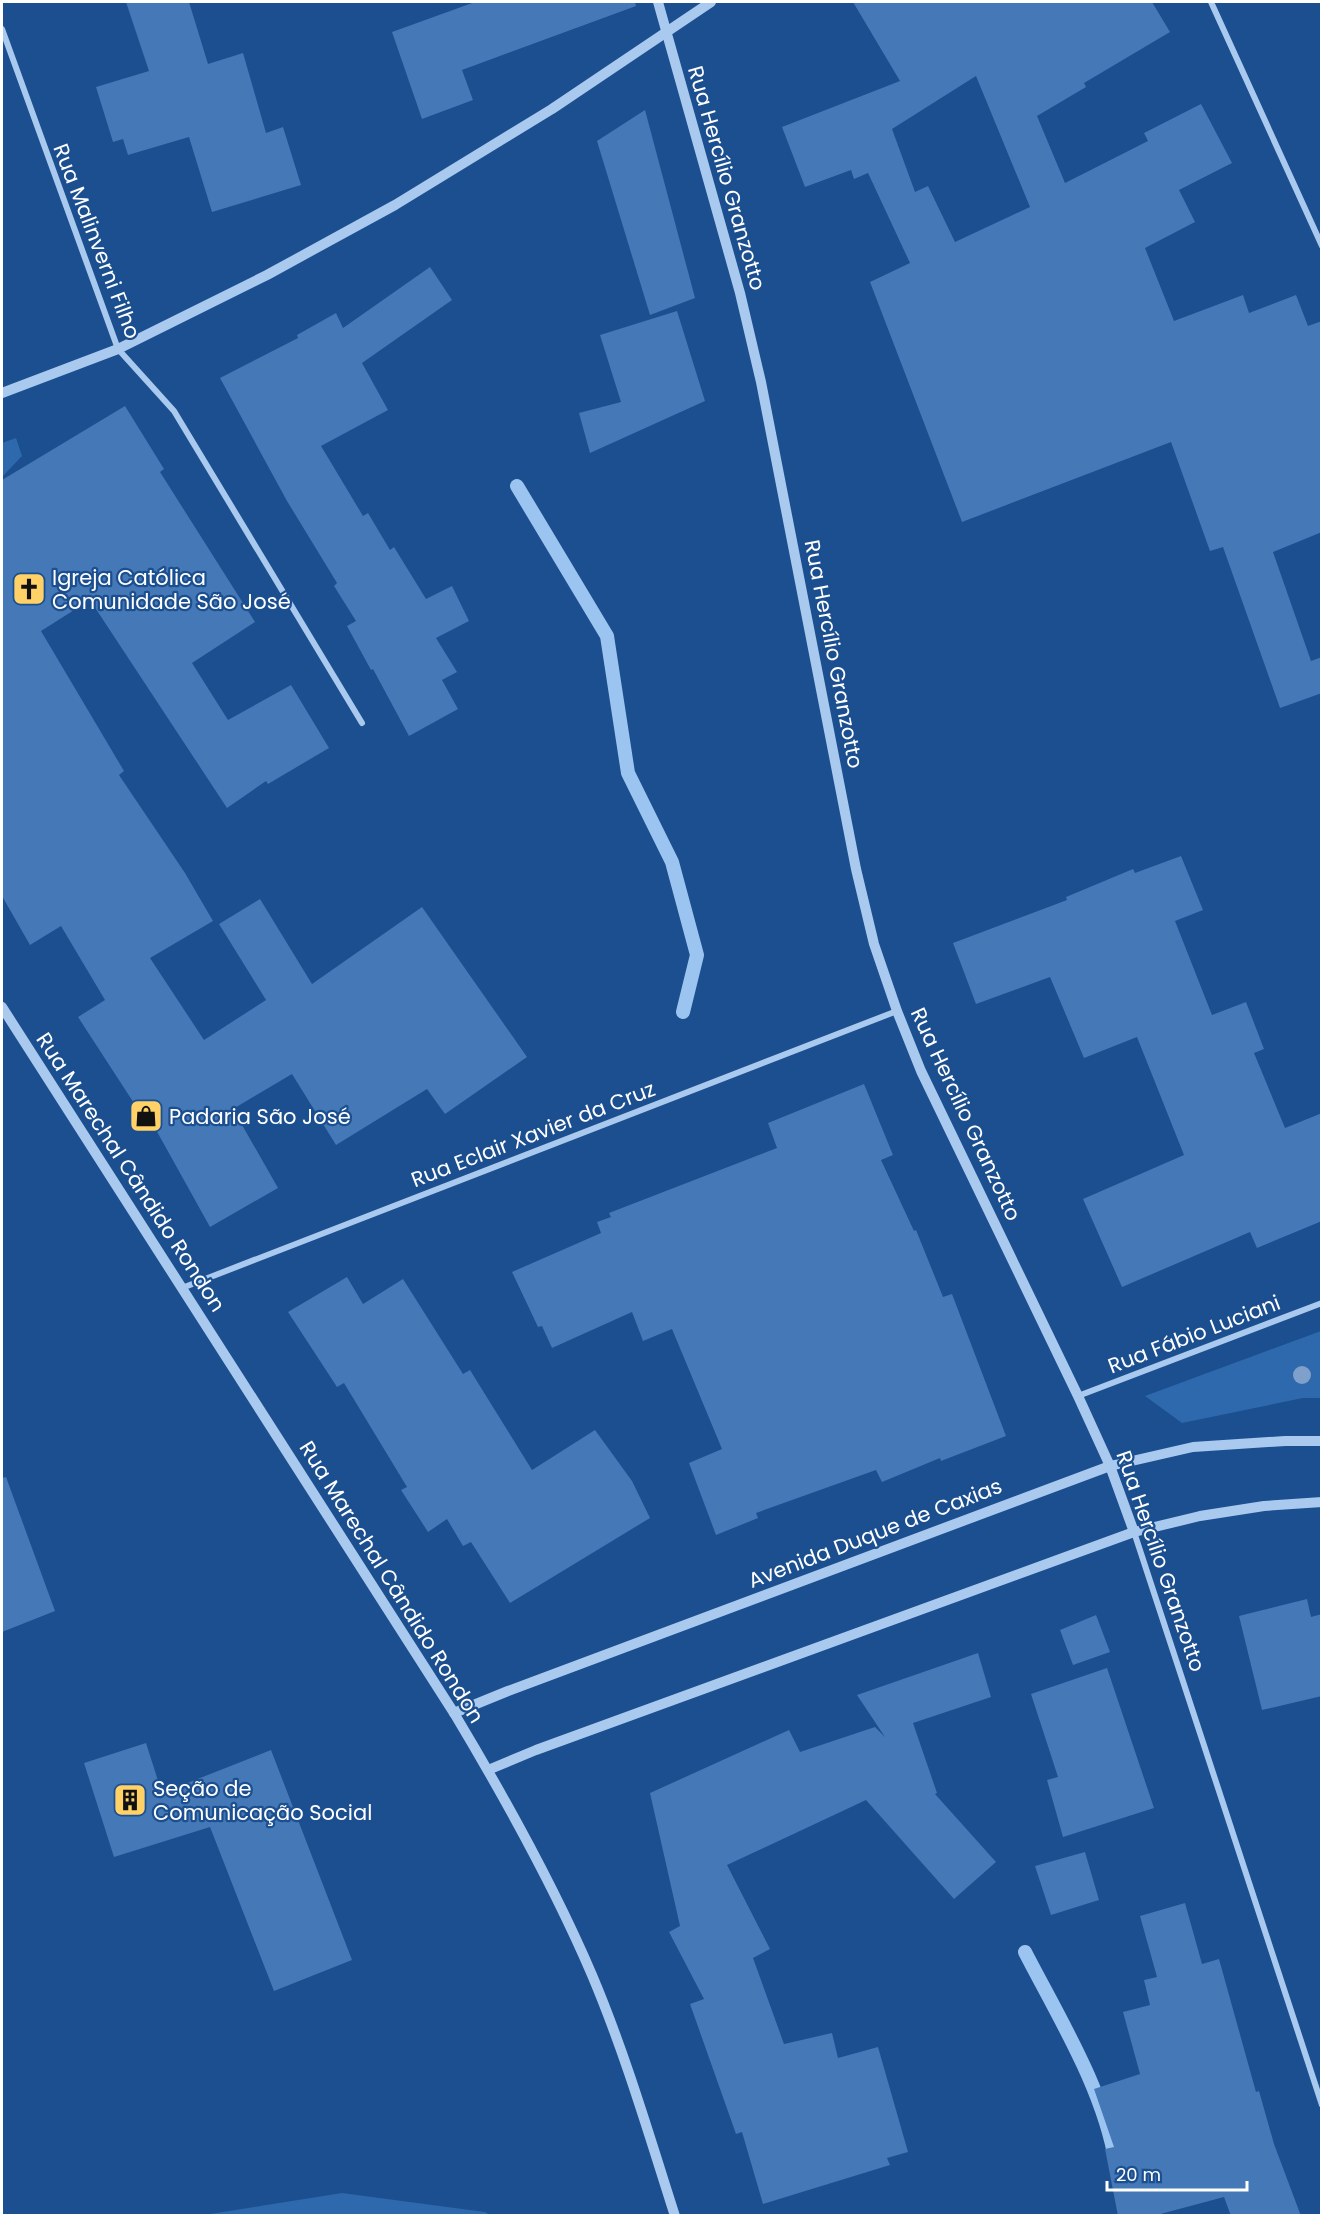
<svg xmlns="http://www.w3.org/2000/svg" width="1323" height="2217" viewBox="0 0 1323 2217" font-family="Poppins,sans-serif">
<rect width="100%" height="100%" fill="#1b4f8f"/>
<!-- green -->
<g fill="#2e69ad">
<path d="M16 438 22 456 2 477V443Z"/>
<path d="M1321 1331V1398H1303L1182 1423 1145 1396Z"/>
<path d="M342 2193 485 2212 490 2215H204Z"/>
</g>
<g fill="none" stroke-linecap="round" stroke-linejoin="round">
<!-- stream -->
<g stroke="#9cc4f0" stroke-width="14">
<path d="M517 486 607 636 628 773 672 862 697 955 683 1012"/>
<path d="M1025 1952C1059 2018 1104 2090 1116 2164"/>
</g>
</g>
<!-- building -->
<g fill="#4478b7" fill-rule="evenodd">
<path d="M126 2H189L208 64 243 53 266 133 283 127 301 185 212 212 189 137 128 155 123 139 113 142 96 87 149 71Z"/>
<path d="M475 2H635L636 6 462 70 473 100 422 119 392 32Z"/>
<path d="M853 2H1152L1170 32 1084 83 1086 87 1037 116 1065 183 1148 141 1144 133 1201 104 1232 163 1179 190 1195 222 1145 248 1174 321 1243 295 1249 313 1296 295 1308 326 1322 321V532L1273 552 1311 661 1322 657V693L1280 708 1223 547 1210 551 1171 442 962 522 870 282 910 263 868 173 854 179 851 170 805 187 782 127 900 81ZM976 76 1030 207 955 242 928 186 915 192 892 129Z"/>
<path d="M645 110 695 298 650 315 597 141Z"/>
<path d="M430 267 452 300 362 363 388 410 321 446 363 516 368 513 390 550 394 547 426 599 452 586 469 621 436 638 457 672 442 680 458 709 409 736 373 669 371 670 347 626 356 621 334 586 337 583 287 501 220 378 298 338 297 335 336 313 343 328Z"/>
<path d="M677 311 705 401 590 453 579 413 621 402 600 335Z"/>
<path d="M125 406 164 469 160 472 255 622 192 663 228 720 291 685 329 748 268 784 266 781 227 808 90 600 41 631 124 771 119 775 185 873 213 921 150 958 204 1040 266 1000 219 924 260 899 312 984 422 907 527 1057 445 1114 427 1089 336 1145 292 1074 233 1109 278 1188 210 1227 145 1110 141 1114 78 1017 105 1000 61 926 30 945 2 896V480Z"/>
<path d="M1181 856 1203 910 1175 921 1212 1015 1246 1002 1264 1049 1254 1053 1285 1128 1322 1113V1221L1257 1248 1250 1232 1122 1287 1083 1199 1184 1155 1137 1037 1084 1058 1050 977 976 1004 953 943 1067 900 1066 897 1133 869 1135 873Z"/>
<path d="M864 1084 893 1155 881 1160 914 1231 916 1230 943 1297 952 1294 1006 1436 941 1461 940 1458 882 1482 876 1470 756 1513 758 1518 716 1535 689 1463 722 1449 672 1329 643 1341 632 1312 552 1348 542 1326 538 1327 512 1272 601 1233 597 1222 611 1217 609 1213 777 1148 768 1123Z"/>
<path d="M347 1277 363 1304 403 1279 463 1374 470 1370 532 1470 595 1430 632 1481 650 1518 510 1603 471 1542 463 1546 447 1519 428 1532 401 1490 407 1487 344 1383 337 1387 288 1312Z"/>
<path d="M6 1477 55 1611 2 1632V1478Z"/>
<path d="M1307 1599 1311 1617 1322 1614V1696L1262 1710 1239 1616Z"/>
<path d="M1096 1615 1110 1652 1073 1665 1060 1630Z"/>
<path d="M978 1653 991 1697 913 1723 937 1793 935 1794 996 1862 954 1899 866 1800 727 1865 770 1949 753 1958 784 2044 832 2033 838 2058 878 2047 908 2152 887 2158 890 2165 763 2204 742 2132 736 2134 690 2004 704 1999 669 1932 680 1926 650 1793 789 1730 800 1752 875 1727 885 1737 857 1695Z"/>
<path d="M1107 1668 1154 1808 1063 1837 1047 1780 1058 1777 1031 1694Z"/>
<path d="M146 1743 162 1793 271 1750 352 1960 274 1991 210 1827 114 1857 84 1763Z"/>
<path d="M1085 1852 1099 1900 1051 1915 1035 1866Z"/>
<path d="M1185 1903 1202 1964 1219 1959 1256 2092 1259 2091 1274 2144 1301 2216H1231L1224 2197 1153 2216H1118L1105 2149 1114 2147 1094 2089 1140 2074 1123 2012 1150 2005 1144 1980 1157 1977 1140 1916Z"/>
</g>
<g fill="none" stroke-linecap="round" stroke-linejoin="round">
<!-- minor -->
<g stroke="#a9c9ee" stroke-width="6">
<path d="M1211 2 1322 246"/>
<path d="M2 29 118 349 174 411 362 723"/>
<path d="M182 1288 897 1011"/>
<path d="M1078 1396 1322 1303"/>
<path d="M1134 1532 1322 2105"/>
</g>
<!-- tertiary -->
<g stroke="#a9c9ee" stroke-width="10">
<path d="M658 2 740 293 761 382 856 869 874 944 897 1011 921 1071 1078 1396 1110 1466 1134 1532"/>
<path d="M2 393 118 349 267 275 395 205 552 109 711 2"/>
<path d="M2 1007 454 1713C505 1798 553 1884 592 1975 625 2053 649 2135 675 2216"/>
<path d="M454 1713 508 1691 1110 1466 1193 1447 1285 1441H1322"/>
<path d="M488 1770 536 1750 1134 1532 1200 1516 1264 1506 1322 1502"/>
</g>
</g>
<!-- trees -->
<circle fill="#7ea0ca" cx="1302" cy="1375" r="9"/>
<!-- icons -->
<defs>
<g id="church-square" transform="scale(1.725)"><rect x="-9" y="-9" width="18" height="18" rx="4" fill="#ffd166" stroke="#1b4f8f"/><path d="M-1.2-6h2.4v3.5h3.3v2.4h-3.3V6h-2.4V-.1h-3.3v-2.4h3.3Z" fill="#111"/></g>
<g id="shop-square" transform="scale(1.725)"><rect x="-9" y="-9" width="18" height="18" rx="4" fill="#ffd166" stroke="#1b4f8f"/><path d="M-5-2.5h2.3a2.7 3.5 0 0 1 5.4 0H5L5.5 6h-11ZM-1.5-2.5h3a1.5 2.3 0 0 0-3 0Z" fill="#111"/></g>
<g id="building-square" transform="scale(1.725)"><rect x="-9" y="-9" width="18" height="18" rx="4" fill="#ffd166" stroke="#1b4f8f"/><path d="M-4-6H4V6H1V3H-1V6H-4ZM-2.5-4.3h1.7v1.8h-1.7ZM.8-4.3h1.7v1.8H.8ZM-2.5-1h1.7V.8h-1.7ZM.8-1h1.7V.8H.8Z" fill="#111"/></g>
</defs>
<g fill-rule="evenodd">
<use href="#church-square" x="29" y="589"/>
<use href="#shop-square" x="146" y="1116"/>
<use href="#building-square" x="130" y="1800"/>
</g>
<g text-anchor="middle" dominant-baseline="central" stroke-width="4.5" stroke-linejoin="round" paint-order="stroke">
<!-- street labels -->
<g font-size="21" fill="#fff" stroke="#1b4f8f">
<text transform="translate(727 178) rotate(74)">Rua Hercílio Granzotto</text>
<text transform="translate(97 241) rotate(69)">Rua Malinverni Filho</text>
<text transform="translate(834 654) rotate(79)">Rua Hercílio Granzotto</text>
<text transform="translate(966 1114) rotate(65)">Rua Hercílio Granzotto</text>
<text transform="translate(533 1134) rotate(-21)">Rua Eclair Xavier da Cruz</text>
<text transform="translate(131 1172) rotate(57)">Rua Marechal Cândido Rondon</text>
<text transform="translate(1194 1334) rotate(-21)">Rua Fábio Luciani</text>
<text transform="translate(875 1533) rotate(-21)">Avenida Duque de Caxias</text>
<text transform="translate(1161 1561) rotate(71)">Rua Hercílio Granzotto</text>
<text transform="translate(392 1582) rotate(58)">Rua Marechal Cândido Rondon</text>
</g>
<!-- poi labels -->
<g font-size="21" fill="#fff" stroke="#1b4f8f" text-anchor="start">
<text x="52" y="577">Igreja Católica<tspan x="52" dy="24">Comunidade São José</tspan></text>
<text x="169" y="1116">Padaria São José</text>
<text x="153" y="1788">Seção de<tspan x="153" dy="24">Comunicação Social</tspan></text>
</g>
</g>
<!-- border -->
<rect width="1323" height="2217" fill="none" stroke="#ffffff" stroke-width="6"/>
<!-- scale -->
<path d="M1107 2181v9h140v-9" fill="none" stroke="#ffffff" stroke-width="3"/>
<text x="1116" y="2181" font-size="18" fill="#ffffff" stroke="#1b4f8f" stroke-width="4.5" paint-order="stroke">20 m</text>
</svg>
